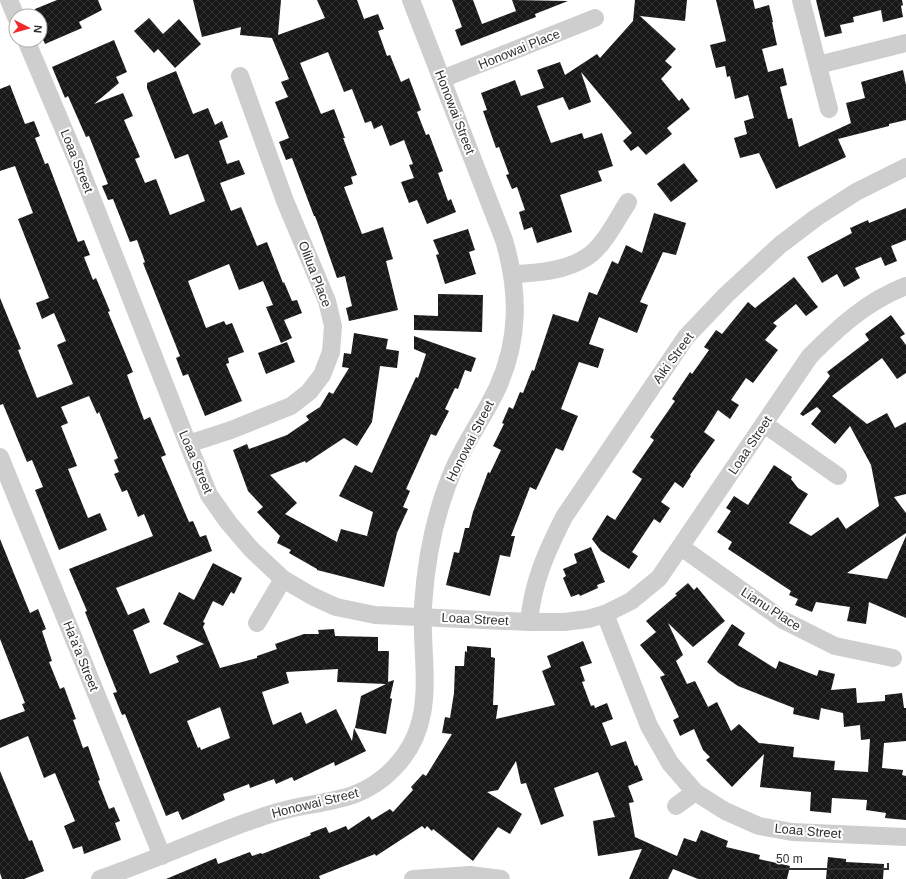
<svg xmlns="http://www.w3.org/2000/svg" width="906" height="879" viewBox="0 0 906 879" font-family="Arial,sans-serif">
<defs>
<pattern id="building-cross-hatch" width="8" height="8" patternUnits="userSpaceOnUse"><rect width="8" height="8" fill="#181818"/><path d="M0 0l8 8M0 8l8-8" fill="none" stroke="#313131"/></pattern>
</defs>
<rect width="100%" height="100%" fill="#fff"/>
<!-- building -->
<g fill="url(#building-cross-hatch)" fill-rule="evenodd">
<path d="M57 0H98L102 10 79 22 82 28 45 44 40 33V16H38L35 9Z"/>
<path d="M193 0H281L278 35 325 18 317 0H357L364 19 378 14 384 29 378 31 387 56 390 55 401 82 409 78 421 110 417 112 426 135 429 134 443 171 438 173 448 201 451 199 456 212 427 224 417 200 409 203 401 182 414 178 409 165 413 164 404 140 390 146 382 125 374 129 371 121 365 123 352 89 344 92 328 52 300 63 321 114 334 109 345 138H343L357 175 351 177 353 184 344 187 362 234 383 227 393 259 386 261 398 310 349 321 346 308 352 306 345 276 337 278 322 235 315 216H314L292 158 286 160 279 142 289 138 275 102 288 97 281 82 289 79 272 38 240 35 241 27 202 37Z"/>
<path d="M452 0H473L482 24 516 11 512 0 568 1 535 14 536 17 461 46 455 30 462 27Z"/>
<path d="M635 0H687L685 21 640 16 676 49 665 61 672 67 661 79 679 101 682 98 690 109 667 128 672 134 646 155 638 146 631 151 623 141 632 133 581 72 591 102 569 110 563 97 537 106 551 143 582 133 584 139 602 133 613 166 598 171 602 181 560 195 572 232 537 243 532 227 524 230 519 212 525 210 517 187 512 189 506 175 509 174 499 147 496 148 483 111 487 110 481 93 515 80 521 96 544 88 537 70 560 62 565 75 597 54 600 58 633 21Z"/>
<path d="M716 0H753L755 9 769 5 773 22H772L777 45 762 49 768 72 783 68 787 85 780 87 788 119 792 118 799 147 851 123 846 103 865 98 861 82 903 70 906 85V120L889 124V126L838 139 846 157 776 189 759 153 740 158 734 138 747 134 744 121 754 118 748 95 735 99 730 76 727 77 725 66 716 68 710 45 726 41Z"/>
<path d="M816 0H902L903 5 901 6 903 17 883 22 881 10 853 17 854 22 840 25 842 33 825 37Z"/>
<path d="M149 18 163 34 179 19 201 44 175 68 158 49 154 53 134 31Z"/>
<path d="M114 40 127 72 116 77 119 83 94 104 123 93 133 116 124 120 140 157 135 159 145 183 156 179 170 215 205 201 188 154 175 159 147 88V83L176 71 193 114 208 108 215 125 222 121 228 137 219 141 227 164 239 160 245 174 220 183 231 211 241 207 257 246 267 242 283 283 284 282 292 301 297 300 302 313 284 320 292 338 281 343 266 307 273 305 263 281 239 290 229 264 188 281 206 328 224 321 226 325 232 323 244 352 228 358 229 363 226 364 242 401 205 416 188 374 183 376 176 358 180 356 143 263 145 262 137 240 130 242 113 199 108 200 102 186 108 184 89 136 86 137 68 96 65 98 52 67Z"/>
<path d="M10 85 25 124 34 121 40 136 35 138 45 164 48 163 78 242 84 240 90 255 84 257 93 280 96 278 110 311 108 312 133 372 127 375 144 420 150 417 166 455 161 457 189 522 193 521 200 537 206 535 212 551 116 588 128 615 144 608 150 622 133 630 150 674 179 662 176 656 204 644 163 624 179 592 194 600 213 563 242 578 234 594 231 592 223 606 213 601 203 622 205 623 203 627 220 668 257 658V656L277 649 275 644 304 634H319L318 630 334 629 335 636 378 637V651H389L388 682 394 680 390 698 392 699 386 734 355 728 361 696 386 684 337 682 338 669 286 672 289 683 262 692 273 725 301 712 306 724 336 709 352 741 354 728 366 751 335 766 334 762 294 781 292 777 276 784 274 779 250 788 249 784 223 794 225 800 182 820 178 811 166 816 125 714 122 715 113 693 117 692 85 612 87 611 69 569 153 536 144 514 138 517 127 490 122 492 114 474 119 472 114 460 118 458 99 412 97 414 89 396 61 407 68 423 61 426 77 466 68 469 88 518 100 513 107 530 59 550 35 490 43 487 32 460 27 462 3 404 0 405V298L21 349 18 350 37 398 73 384 57 345 66 341 54 313 42 319 36 303 49 298 18 219 33 213 15 166 0 171V89ZM220 707 230 738 201 750 200 747 198 748 187 721Z"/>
<path d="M684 163 698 181 671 202 657 184Z"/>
<path d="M906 208V240L891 246 897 261 885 266 881 257 855 268 860 278 844 287 837 274 822 283 807 257 852 233 850 228 868 220 869 223Z"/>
<path d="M654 213 686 223 676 255 663 252 640 302 648 305 637 333 599 317 589 344 604 349 598 368 579 362 561 409 578 416 563 451 556 448 536 490 530 487 511 536H515L510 557 500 555 490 596 446 585 454 552 459 553 465 528H469L473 512 488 472 490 473 501 450 493 446 504 424 502 423 509 407 513 409 520 392 523 393 532 370 534 371 553 314 578 322 589 292 597 295 612 261 618 264 626 245 642 253Z"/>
<path d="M468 229 475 250 469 252 476 274 445 284 436 255 439 254 433 240Z"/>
<path d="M794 277 818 307 806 316 796 304 773 323 777 326 765 340 778 350 753 383 746 378 731 400 739 405 730 419 718 410 704 432 715 440 690 475 691 476 683 488 675 482 661 502 670 508 660 523 654 519 632 552 638 556 629 569 601 551 592 539 607 515 615 520 642 479 632 472 654 440 650 437 675 401 672 399 690 372 692 374 709 350 704 347 716 330 722 334 748 302 755 308Z"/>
<path d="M438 294 483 295 482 332 414 330V315L438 316Z"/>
<path d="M891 315 905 334 900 337 906 345V373L897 379 882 358 832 396 867 424 887 413 895 428 906 422V494L894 497 906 513V533L847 573 887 579 906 536V618L869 602 866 624 847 621 850 607 816 602 812 612 795 605 798 599 789 595 791 591 728 549 732 542 717 532 731 511 726 508 734 496 748 505 774 465 792 477 791 479 798 488 808 494 789 523 811 536 838 517 846 529 879 506 871 465 850 426 835 444 811 424 821 411 817 407 803 416 800 414 830 376 827 372 869 340 865 334Z"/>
<path d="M354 333 388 339 386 349 399 351 397 368 380 366 372 422 357 446 344 438 306 463 305 461 270 475 297 503 285 514 337 542 341 529 367 536 373 512 339 496 355 465 372 473 416 377 418 378 426 354 414 349V336L476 358 471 372 465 370 458 389 455 388 445 409 449 411 436 436 431 434 406 489 410 491 403 507 408 509 397 533 384 587 317 570V569L289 553 291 550 277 543 280 536 257 512 263 507 248 491 233 450 247 444 249 449 287 435 309 420 306 416 320 407 329 392 333 394 349 368 342 367 344 353 351 354Z"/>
<path d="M287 342 295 362 266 374 258 353Z"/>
<path d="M0 539 30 613 38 609 46 629 42 631 52 661 49 662 60 689 64 687 76 719 73 720 83 748 88 746 100 780 98 781 109 809 114 807 120 821 115 823 121 840 84 854 82 846 73 849 64 826 75 821 55 773 44 778 28 736 0 748V720L25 711 22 704 25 703 0 639Z"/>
<path d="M591 547 605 582 597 585 598 588 580 596 579 594 571 597 563 578 566 576 563 569 577 563 574 554Z"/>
<path d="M688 583 694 590 697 587 725 621 693 647 668 623 683 655 676 661 687 684 695 681 708 707 717 702 731 731 739 724 759 743 794 747 793 757 835 761 834 770 868 772 870 739 861 740 860 725 844 727 843 713 821 708 819 720 793 714 794 708 738 686 719 673 707 662 732 624 745 633 738 645 776 669 779 661 817 676 819 670 835 674 831 690 856 688 857 703 885 701V695L902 693 904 708H906V741L884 743 882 768 903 770 902 775 906 776V820L885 818 886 813 866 810 867 800 832 798 831 813 810 811 811 792 760 787 764 754 732 787 706 760 710 757 703 750 694 729 680 736 673 720 679 717 660 677 665 675 640 645 656 632 646 621 677 595 675 594Z"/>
<path d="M583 641 592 663 580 667 585 681 582 682 591 706 594 705 595 708 607 703 613 719 602 723 611 746 626 741 635 766 637 765 643 780 628 786 634 802 629 803 635 837 677 856 684 838 696 842 701 830 728 841 726 847 760 855 759 859 790 866 787 879H698L673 869 668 879H629L642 849 598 856 593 821 615 817 598 772 554 788 564 816 541 825 526 783 521 784 516 761 498 790 487 792 522 814 510 834 498 827 473 861 433 829 432 831 427 826 425 829 422 826 376 856 375 854 319 876 320 879H166L216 858 218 864 250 852 252 856 261 853 262 854 311 835 310 833 326 827 329 833 346 826 348 830 369 816 372 820 390 809 393 812 413 790 411 787 423 774 426 776 452 734 442 733 445 717 450 718 454 693 455 666H464L465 651 467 652V646L491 648V657L495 658 493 705H498L496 719 555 705 542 671 551 667 547 656Z"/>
<path d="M0 771 29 841 32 840 44 871 24 879H2L0 873Z"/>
<path d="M828 857 846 859V862L884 864 883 879H826Z"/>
</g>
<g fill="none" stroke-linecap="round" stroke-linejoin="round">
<!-- minor -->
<g stroke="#cecece" stroke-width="18">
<path d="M9 0 16 17"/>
<path d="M801 0 829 109"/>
<path d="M26 40 78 163 188 444 209 495 228 522 251 549 283 579 312 596 336 607 375 615 529 622H564L588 619 605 614 631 601 659 578 810 356C839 327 867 301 906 286"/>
<path d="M818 65 906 43"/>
<path d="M442 79 595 18"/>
<path d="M513 274C537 273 566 271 587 257 604 246 617 219 628 202"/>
<path d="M764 424 838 476"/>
<path d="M188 444 231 430 291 406 309 392 322 375 331 352 333 326 327 301 285 201 240 76"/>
<path d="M0 457 162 856"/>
<path d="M681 547 783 620 835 646 893 658"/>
<path d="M605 614 649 726 670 763 695 792 725 811 759 826 792 832 906 837"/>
<path d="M529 622C533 581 546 553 564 517L686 337 726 295 780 245 817 217 856 192 906 167"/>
<path d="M257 623 283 579"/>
<path d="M676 806 695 792"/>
<path d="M100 879C133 867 166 854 198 841 217 834 236 825 256 819 269 814 284 810 298 807 335 800 365 798 393 769 440 722 420 664 423 606 426 558 435 511 455 466 467 440 484 416 497 389 520 339 519 291 504 240L411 0"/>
<path d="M413 879 470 875 501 879"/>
</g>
</g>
<g text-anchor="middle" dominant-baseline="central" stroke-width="4" stroke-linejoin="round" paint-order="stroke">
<!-- street labels -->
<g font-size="13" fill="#313131" stroke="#fff">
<text transform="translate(519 49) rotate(-22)">Honowai Place</text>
<text transform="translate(455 112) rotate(69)">Honowai Street</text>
<text transform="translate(77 161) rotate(68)">Loaa Street</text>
<text transform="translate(315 274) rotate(69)">Olilua Place</text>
<text transform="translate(673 358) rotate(-54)">Aiki Street</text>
<text transform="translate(470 441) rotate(-63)">Honowai Street</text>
<text transform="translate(750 445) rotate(-56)">Loaa Street</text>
<text transform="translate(196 462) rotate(67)">Loaa Street</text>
<text transform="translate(771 609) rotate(33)">Lianu Place</text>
<text transform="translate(475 619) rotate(3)">Loaa Street</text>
<text transform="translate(81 656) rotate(68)">Ha'a'a Street</text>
<text transform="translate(315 803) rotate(-14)">Honowai Street</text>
<text transform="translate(808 831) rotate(5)">Loaa Street</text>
</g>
</g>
<!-- north arrow -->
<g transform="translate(28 28) rotate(96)"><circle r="19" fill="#ffffff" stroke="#adadad"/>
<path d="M0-3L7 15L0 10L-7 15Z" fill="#f22a2b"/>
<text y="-6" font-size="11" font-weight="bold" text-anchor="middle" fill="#313131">N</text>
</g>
<!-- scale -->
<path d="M770 863v6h118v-6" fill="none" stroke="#313131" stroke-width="2"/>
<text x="776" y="863" font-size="12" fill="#313131" stroke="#ffffff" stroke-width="3" paint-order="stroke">50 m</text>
</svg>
